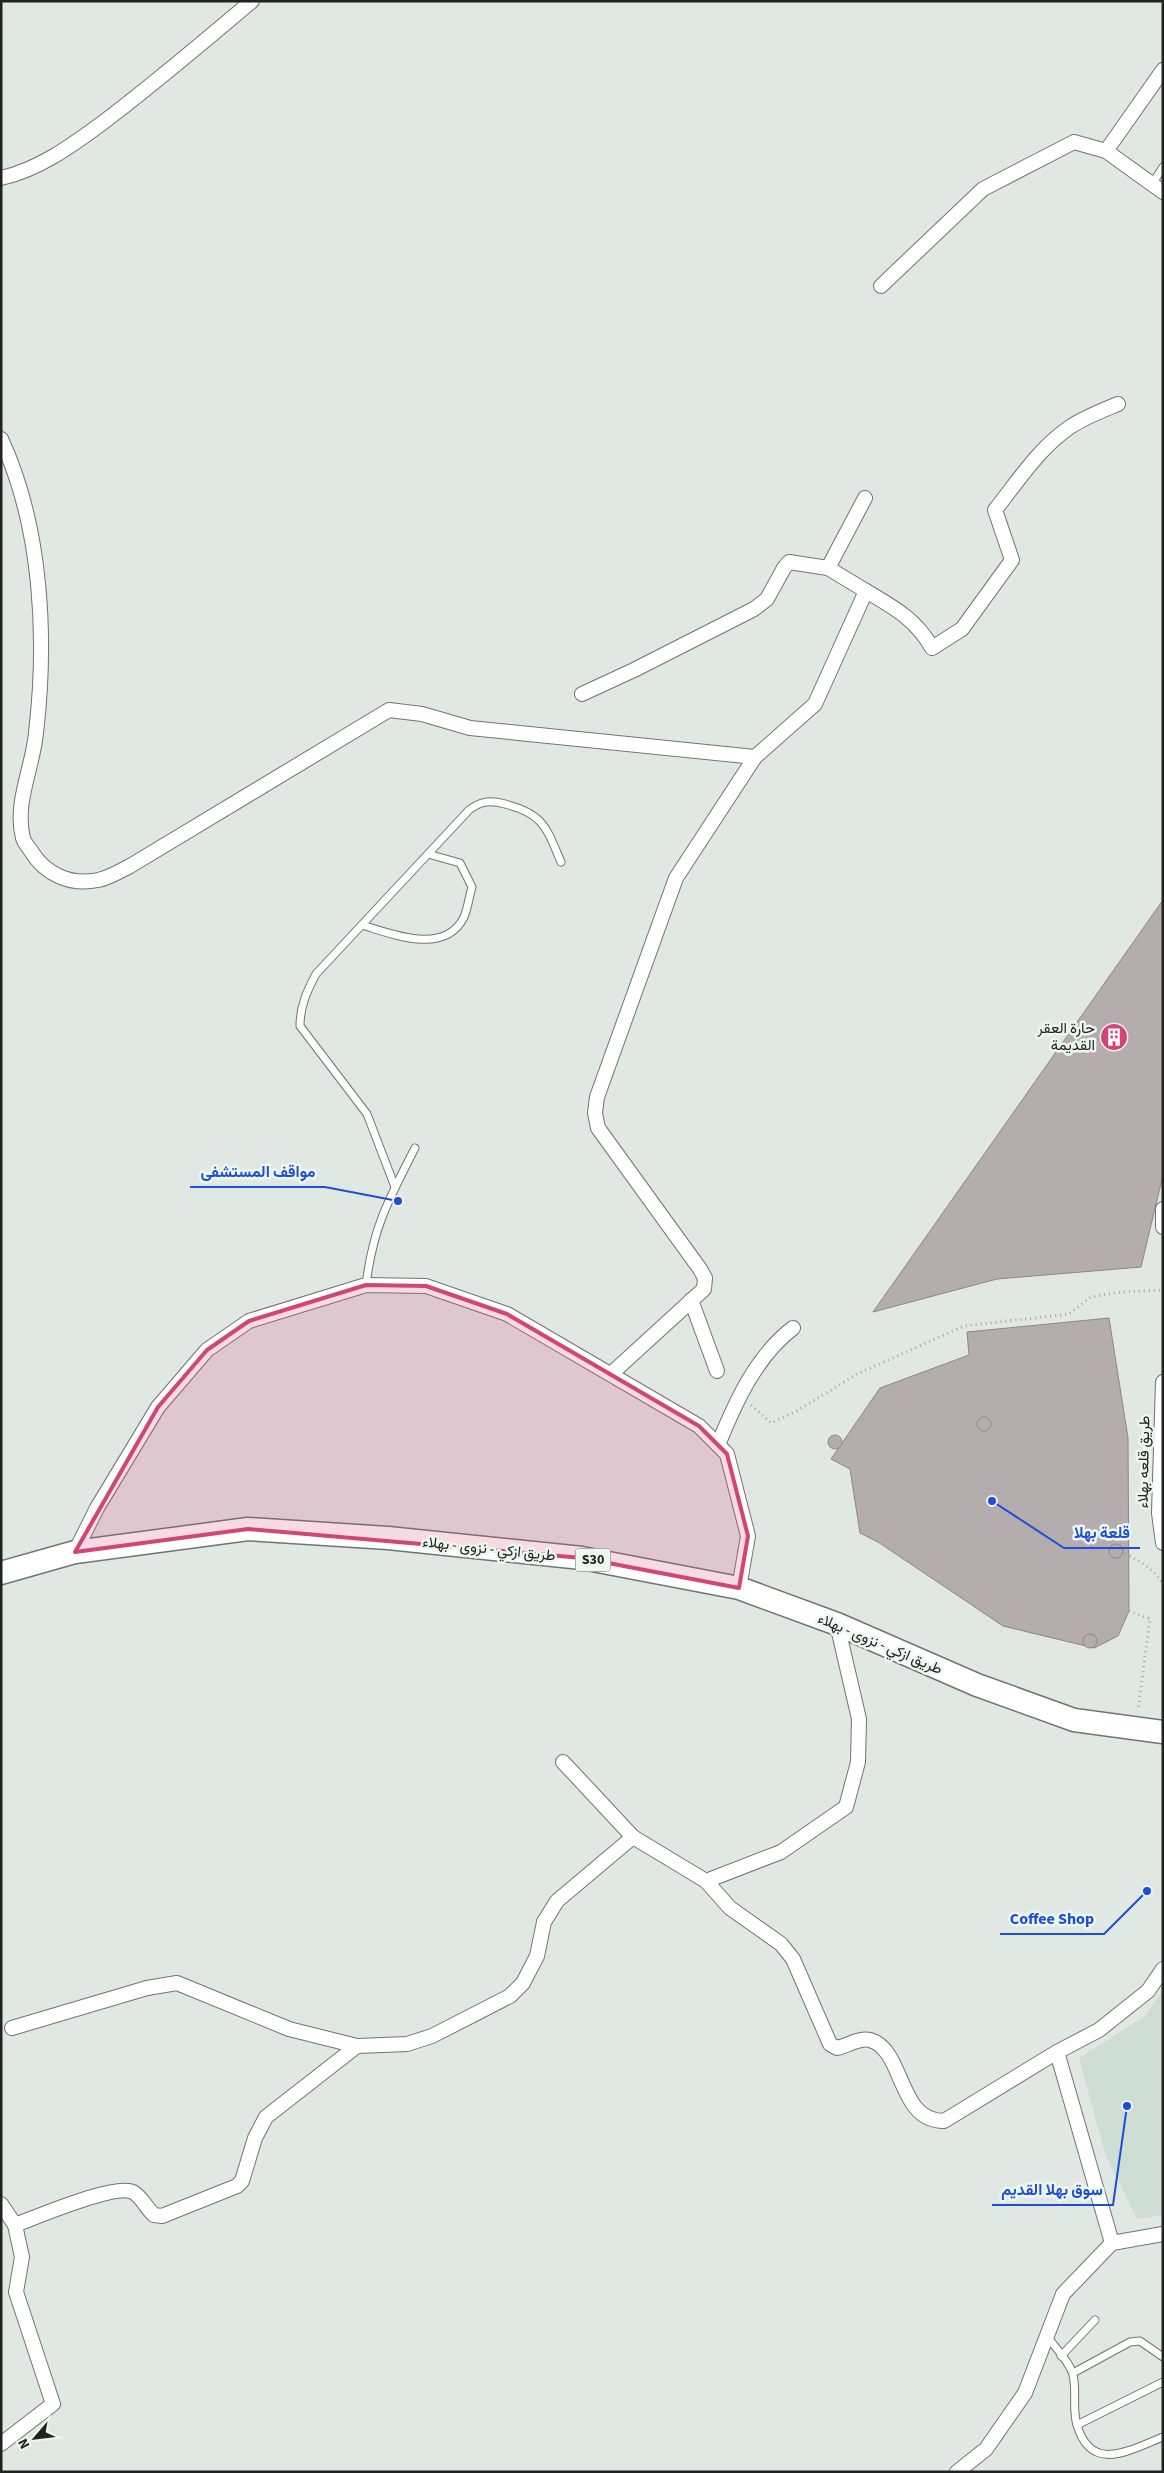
<svg xmlns="http://www.w3.org/2000/svg" width="1164" height="2473" viewBox="0 0 1164 2473" font-family="'Source Sans 3',Vazirmatn,sans-serif">
<rect width="100%" height="100%" fill="#e1e8e4"/>
<!-- built -->
<path fill="#cfded5" d="M1163 1990V2215L1137 2219 1105 2154 1079 2058 1145 2016Z"/>
<!-- building -->
<g fill="#b5acae" stroke="#8e8687">
<path d="M1163 900V1175L1141 1267 997 1279 873 1312Z"/>
<path d="M1109 1318 1128 1438 1129 1611 1118 1636 1094 1648 1003 1626 878 1542 860 1533 850 1469 831 1459 880 1388 969 1355 967 1332Z"/>
<circle cx="984" cy="1424" r="7"/>
<circle cx="835" cy="1442" r="7"/>
<circle cx="1116" cy="1551" r="7"/>
<circle cx="1090" cy="1641" r="7"/>
</g>
<g fill="none" stroke-linecap="round" stroke-linejoin="round">
<!-- service casing -->
<g stroke="#6f7571" stroke-width="9">
<g id="service">
<path d="M1152 184 1163 167"/>
<path d="M362 925C392 934 445 956 464 917 468 908 469 897 472 887L460 863 428 854"/>
<path d="M395 1187 367 1114 300 1026C300 1006 307 991 316 974L469 810C481 801 490 800 505 804 544 814 546 827 561 862"/>
<path d="M366 1285C373 1227 389 1199 415 1148"/>
<path d="M1047 2336C1054 2346 1071 2364 1073 2375 1077 2391 1072 2409 1077 2425 1091 2473 1128 2451 1163 2437"/>
<path d="M1061 2356 1095 2320"/>
<path d="M1073 2373 1130 2342 1140 2341 1163 2357"/>
<path d="M1077 2425 1163 2382"/>
</g>
</g>
<!-- minor casing -->
<g stroke="#6f7571" stroke-width="16">
<g id="minor">
<path d="M1106 151 1163 70"/>
<path d="M1 178C38 170 71 146 101 124 153 85 202 43 252 1"/>
<path d="M881 286 983 189 1074 142 1106 151 1163 192"/>
<path d="M1 439C42 527 47 638 36 733 33 767 14 803 23 838 24 842 28 847 31 851 45 874 70 886 98 880 109 878 120 871 130 866L389 710 422 714 470 728 755 757"/>
<path d="M866 591C893 607 916 619 932 648L962 629 1012 560 995 510C1018 481 1039 448 1070 427 1085 417 1101 411 1118 404"/>
<path d="M582 694 634 670 754 609 767 599 784 568 789 562 828 568"/>
<path d="M1163 1209V1227"/>
<path d="M691 1300 717 1371"/>
<path d="M611 1374 704 1289 705 1278 700 1269 598 1128 595 1113 597 1097 676 878 755 757 815 704 866 591 828 568 865 498"/>
<path d="M1163 1382 1159 1513 1163 1543"/>
<path d="M718 1445C735 1403 756 1356 793 1328"/>
<path d="M75 1552 97 1508 158 1407 207 1350 249 1321 366 1285 426 1286 507 1314 699 1426 727 1454 748 1536 739 1588"/>
<path d="M563 1762 633 1837"/>
<path d="M706 1881 730 1908 781 1944 793 1959 830 2044 837 2048C847 2046 860 2037 870 2040 905 2050 897 2121 944 2121L1057 2052 1099 2030 1148 1991 1163 1969"/>
<path d="M12 2028 147 1988 177 1983 289 2029 357 2046"/>
<path d="M1057 2052 1112 2243"/>
<path d="M1 2204 15 2225"/>
<path d="M1 2444 53 2404 16 2292 22 2257 15 2225C37 2217 115 2183 133 2192 142 2197 146 2208 154 2215L162 2216 237 2186 242 2181 255 2138 266 2117 357 2046 407 2044 432 2036 510 1996 523 1983 537 1956 544 1922 557 1901 633 1837 706 1881 781 1852 846 1807 858 1762 859 1719 837 1624"/>
<path d="M957 2472 986 2449 1025 2393 1063 2294 1112 2243 1163 2234"/>
</g>
</g>
<!-- primary casing -->
<g stroke="#6f7571" stroke-width="25">
<path id="primary" d="M1 1573 75 1552 248 1529 388 1538 582 1558 739 1588 837 1624 977 1685 1074 1720 1163 1732"/>
</g>
<!-- path -->
<g stroke="#a2a7a4" stroke-width="3" stroke-dasharray="1 4" stroke-linecap="butt">
<path d="M751 1405 771 1423 795 1412 857 1374 964 1326 1069 1314 1091 1297 1120 1292 1163 1290"/>
<path d="M1125 1554C1140 1560 1154 1570 1163 1584"/>
<path d="M1129 1611 1150 1619 1138 1710"/>
</g>
<!-- service -->
<use href="#service" stroke="#fff" stroke-width="7"/>
<!-- minor -->
<use href="#minor" stroke="#fff" stroke-width="14"/>
<!-- primary -->
<use href="#primary" stroke="#fff" stroke-width="22"/>
</g>
<!-- marked area -->
<path fill="#d14577" fill-opacity="0.2" stroke="#d14577" stroke-width="4" stroke-linejoin="round" d="M366 1285 426 1286 507 1314 699 1426 727 1454 748 1536 739 1588 582 1558 248 1529 75 1552 158 1407 207 1350 249 1321Z"/>
<!-- icons -->
<defs>
<g id="building-disc" transform="scale(1.4375)"><circle r="9.5" fill="#d14577" stroke="#eef6f1"/><path d="M-4-6H4V6H1V3H-1V6H-4ZM-2.5-4.3h1.7v1.8h-1.7ZM.8-4.3h1.7v1.8H.8ZM-2.5-1h1.7V.8h-1.7ZM.8-1h1.7V.8H.8Z" fill="#fff"/></g>
</defs>
<g fill-rule="evenodd">
<use href="#building-disc" x="1114" y="1037"/>
</g>
<g text-anchor="middle" dominant-baseline="central" stroke-width="5" stroke-linejoin="round" paint-order="stroke">
<!-- shield labels -->
<rect fill="#eef6f1" stroke="#5e625f" stroke-width="1" x="575.5" y="1548.5" width="35" height="23" rx="4"/>
<g font-size="14" font-weight="bold" fill="#202321">
<text x="593" y="1560">S30</text>
</g>
<!-- poi labels -->
<g font-size="15" fill="#202321" stroke="#eef6f1" text-anchor="end">
<text x="1095" y="1028">حارة العقر<tspan x="1095" dy="17">القديمة</tspan></text>
</g>
<!-- street labels -->
<g font-size="15" fill="#202321" stroke="#eef6f1">
<text transform="translate(1144 1462) rotate(-89)">طريق قلعه بهلاء</text>
<text transform="translate(489 1549) rotate(6)">طريق ازكي - نزوى - بهلاء</text>
<text transform="translate(880 1644) rotate(23)">طريق ازكي - نزوى - بهلاء</text>
</g>
</g>
<!-- callouts -->
<path fill="none" stroke="#1d4ed8" stroke-width="2" d="M398 1201L325 1187H190M992 1501L1064 1548H1140M1147 1891L1104 1934H1000M1127 2106L1113 2205H992"/>
<g fill="#1d4ed8" stroke="#eef6f1" stroke-width="2">
<circle cx="398" cy="1201" r="5"/>
<circle cx="992" cy="1501" r="5"/>
<circle cx="1147" cy="1891" r="5"/>
<circle cx="1127" cy="2106" r="5"/>
</g>
<g font-size="16" text-anchor="middle" font-weight="bold" fill="#1d4ed8" stroke="#eef6f1" stroke-width="5" stroke-linejoin="round" paint-order="stroke">
<text x="258" y="1177">مواقف المستشفى</text>
<text x="1102" y="1538">قلعة بهلا</text>
<text x="1052" y="1924">Coffee Shop</text>
<text x="1052" y="2195">سوق بهلا القديم</text>
</g>
<!-- border -->
<rect width="1164" height="2473" fill="none" stroke="#202321" stroke-width="5"/>
<!-- north arrow -->
<g transform="translate(35 2438) rotate(242)" stroke="#eef6f1" stroke-width="4" paint-order="stroke">
<path d="M0-4L9 19L0 12L-9 19Z" fill="#202321"/>
<text y="-8" font-size="14" font-weight="bold" text-anchor="middle" fill="#202321">N</text>
</g>
</svg>
